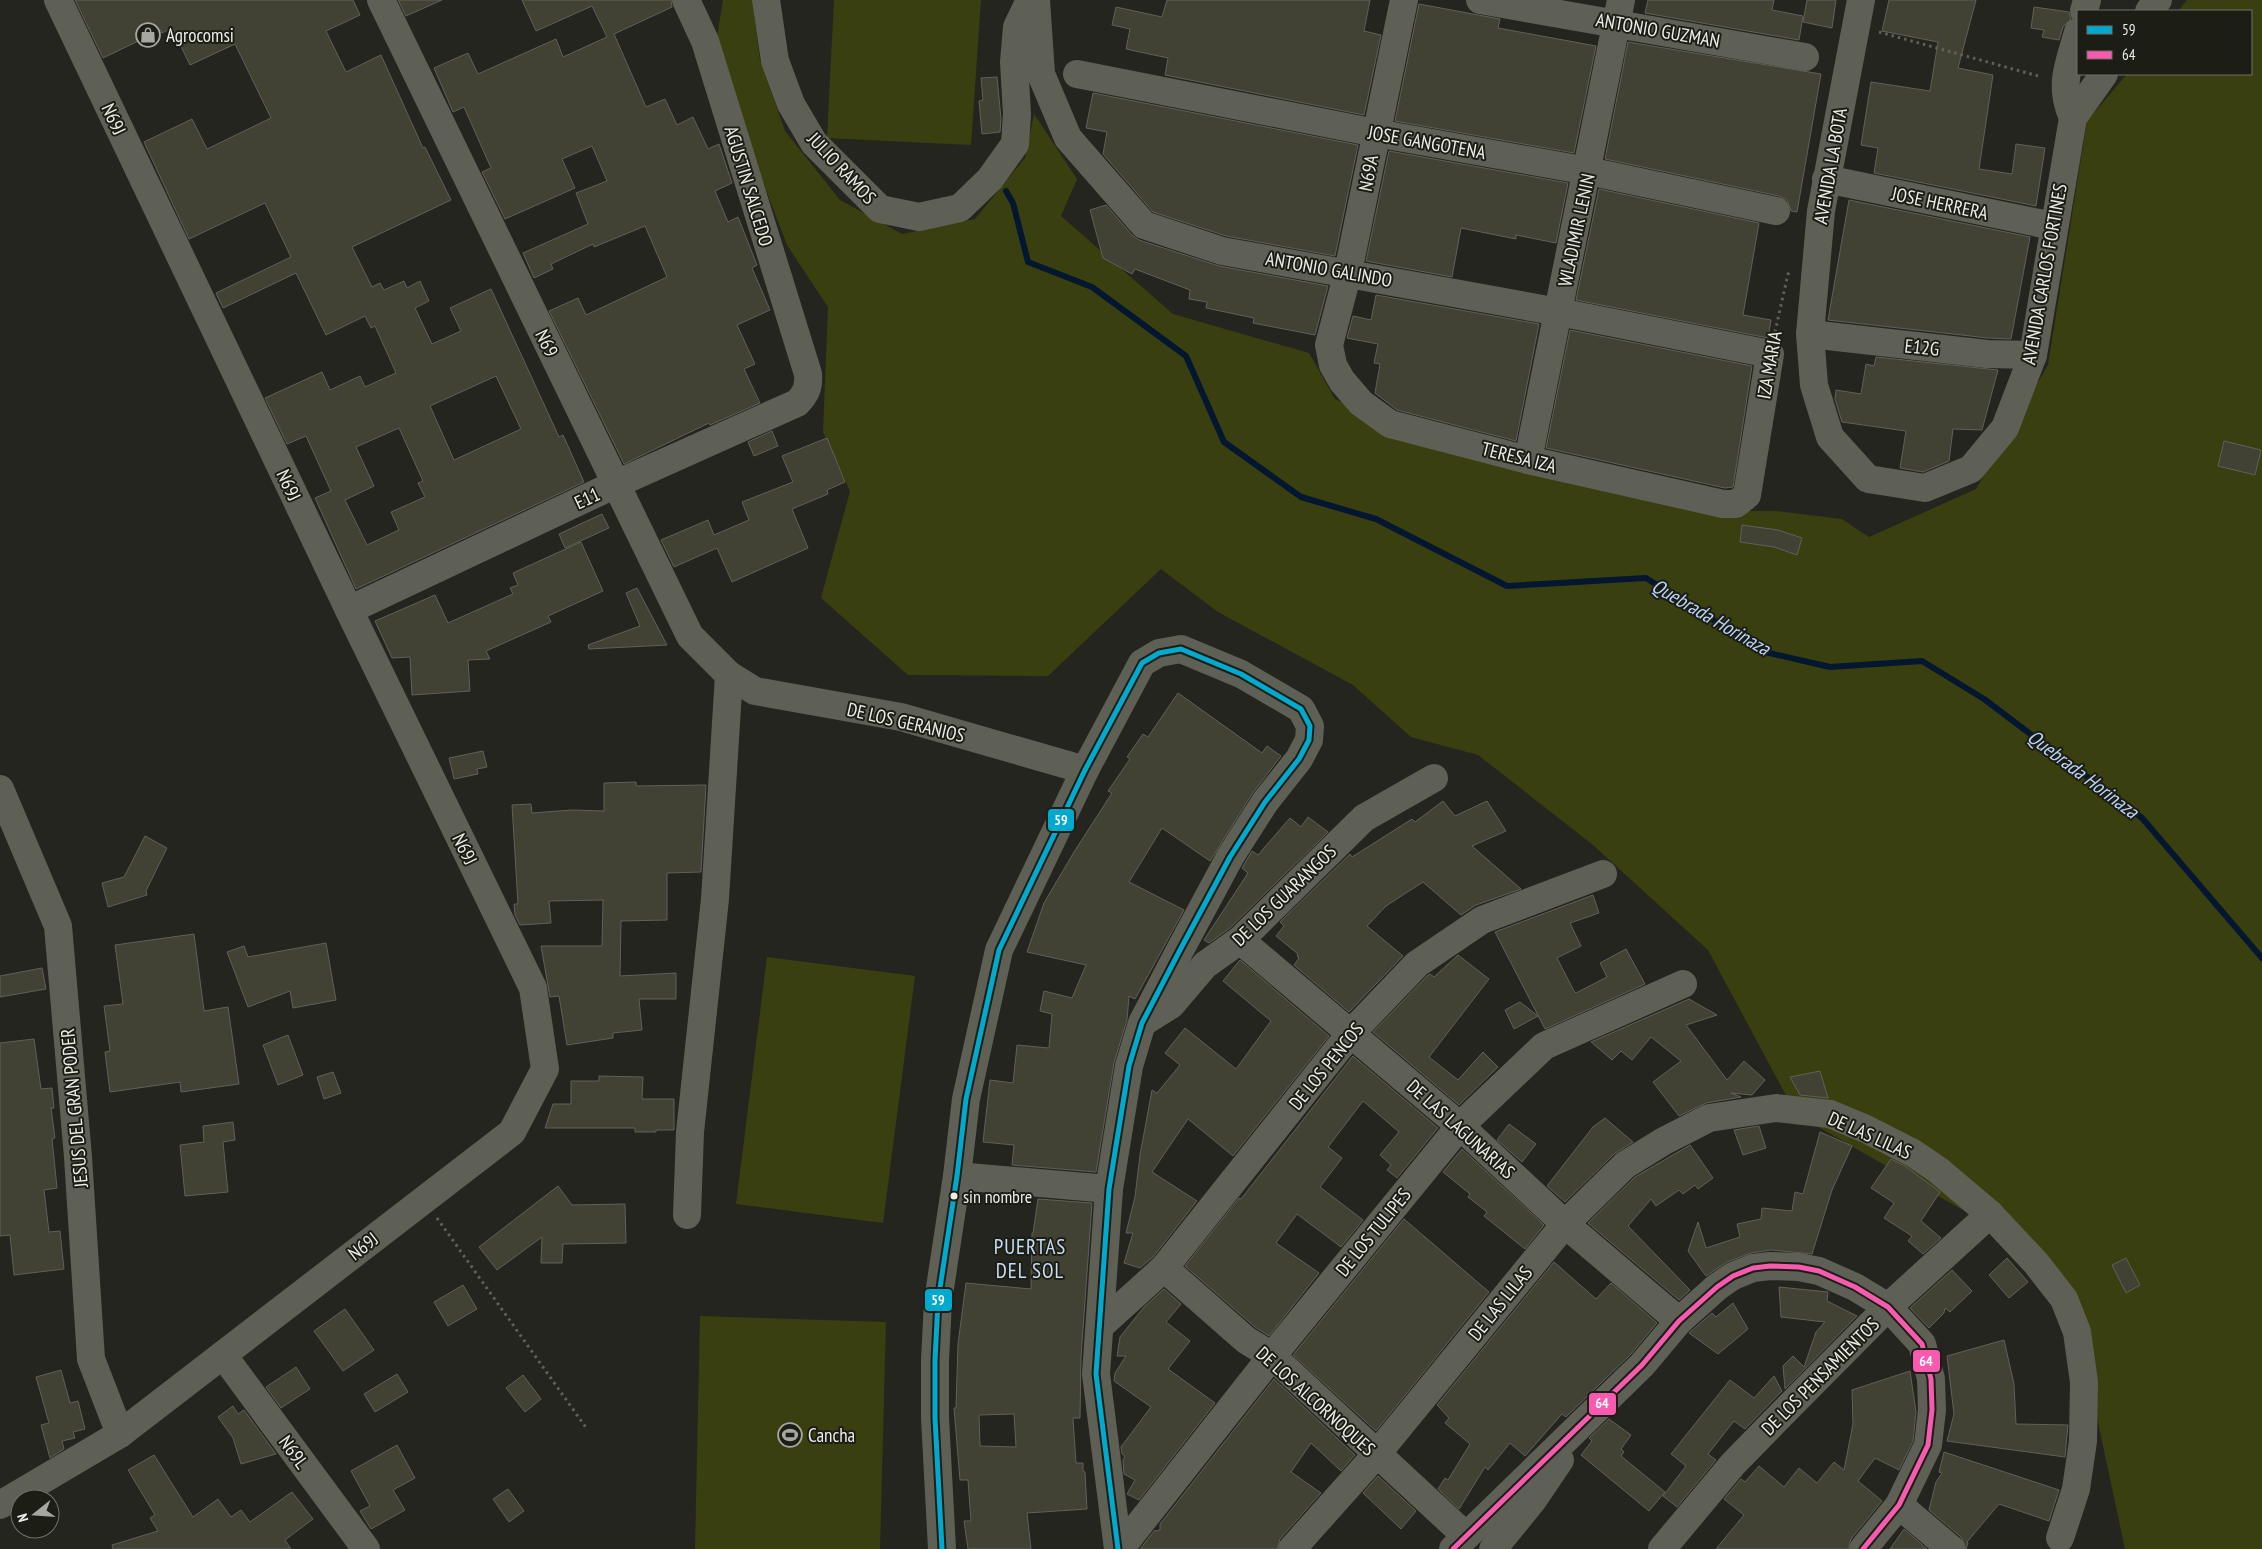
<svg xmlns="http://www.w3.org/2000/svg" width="2262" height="1549" viewBox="0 0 2262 1549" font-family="'PT Sans Narrow',sans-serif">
<rect width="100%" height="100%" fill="#252520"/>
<!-- green -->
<g fill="#3a3f10">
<path d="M723 0H752L760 60 785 131 840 200 902 234 975 219 1025 158 1034 114 1077 179 1061 216 1173 314 1309 353 1335 399 1398 426 1736 511H1776L1842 519 1869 537 1976 489 2048 365 2087 121 2127 74H2251V11H2178L2187 0H2262V1549H2125L2077 1324 1980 1220 1796 1114 1708 950 1593 845 1478 755 1411 737 1353 685 1218 612 1161 569 1048 676 908 675 821 598 850 491 823 432 828 307 787 245 763 182 717 37Z"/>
<path d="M834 0H981L971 145 827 138Z"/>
<path d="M767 957 915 976 883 1223 736 1204Z"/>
<path d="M700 1316 886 1322 880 1549H695Z"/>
</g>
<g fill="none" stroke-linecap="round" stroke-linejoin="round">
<!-- stream -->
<path stroke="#041630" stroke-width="6" d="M1006 191 1013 203 1028 262 1092 287 1186 356 1224 442 1301 497 1376 519 1507 586 1646 578 1765 652 1830 667 1922 661 1984 699 2142 818 2262 958"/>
</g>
<!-- building -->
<g fill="#414233" stroke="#60605c" fill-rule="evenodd">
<path d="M75 0H353L360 15 326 31 346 72 381 55 423 148 425 147 451 200 352 247 372 287 380 283 384 290 404 281 407 288 420 281 429 301 415 308 432 344 461 331 450 308 491 289 559 437 563 435 584 482 356 589 315 498 331 491 306 436 287 444 265 398 322 372 330 390 360 376 365 387 396 373 375 326 371 328 365 316 326 335 296 273 223 308 216 293 291 257 265 203 189 239 144 142 192 119 207 149 271 118 235 44 190 65 172 28 162 33 161 30 103 58ZM496 376 521 429 454 460 430 406ZM399 428 423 481 418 483 425 497 391 512 399 530 367 545 345 500 374 486 356 447Z"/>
<path d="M398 0H442L406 16Z"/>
<path d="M522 0H671L672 7 614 34 646 107 665 99 677 125 693 117 708 149 719 144 732 183 715 191 728 222 738 217 757 265 752 268 770 310 737 325 755 364 744 369 760 403 710 425 709 423 624 464 549 311 578 298 586 315 667 277 645 226 594 247 593 244 551 264 553 269 534 278 523 253 588 224 576 193 607 181 592 146 562 159 575 188 505 219 482 172 491 168 464 107 453 112 434 68 468 53 478 74 556 39 563 57 607 37 592 6 536 31Z"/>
<path d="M1167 0H1370L1364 31 1381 35 1364 115 1165 75 1168 58 1126 49 1130 29 1112 25 1116 7 1162 17Z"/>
<path d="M1648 0H1774L1772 10 1803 16 1799 40 1645 13Z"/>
<path d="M1807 0H1836L1832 28 1803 22Z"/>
<path d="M1889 0H1976L1958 68 1993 75 1979 169 2012 174 2016 144 2045 148 2036 206 1874 173 1878 148 1861 145 1871 82 1930 91 1938 42 1882 31Z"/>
<path d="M1419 4 1500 19 1498 28 1596 46 1574 153 1395 121Z"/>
<path d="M2034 7 2069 12 2071 19 2063 27 2059 40 2042 37 2044 30 2031 28Z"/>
<path d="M1628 42 1821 74 1797 212 1791 211 1787 200 1779 196 1605 159Z"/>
<path d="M997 77 1001 119 1000 132 982 134 979 101 983 100 981 78Z"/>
<path d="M1093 93 1358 145 1335 256 1226 236 1153 212 1103 154 1107 132 1086 128Z"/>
<path d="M1389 151 1568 183 1556 243 1516 235V239L1461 228 1452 277 1366 261Z"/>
<path d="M1599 189 1759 223 1743 315 1771 320 1768 338 1576 300Z"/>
<path d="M1849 200 2030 237 2011 339 1988 338 1828 320Z"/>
<path d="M1106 205 1132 235 1139 240 1219 266 1328 286 1315 335 1253 323 1254 318 1206 308 1207 302 1189 299 1190 290 1135 269 1132 274 1103 258 1090 210Z"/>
<path d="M1376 295 1539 324 1516 441 1397 410 1375 393 1380 364 1374 363 1378 344 1347 338 1353 316 1371 320Z"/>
<path d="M1570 330 1752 366 1733 487 1725 488 1546 448Z"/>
<path d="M1876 357 1998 370 1982 430 1953 429 1949 461 1923 472 1900 468 1906 431 1842 422 1835 399 1836 390 1861 394 1866 364 1874 366Z"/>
<path d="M772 431 778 446 754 456 748 442Z"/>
<path d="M827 438 845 482 827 490 828 494 792 509 808 548 732 582 717 548 674 567 661 540 708 520 714 535 749 520 742 502 793 482 782 456Z"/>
<path d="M2224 441 2261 450 2255 475 2218 466Z"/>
<path d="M602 514 609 528 565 548 559 534Z"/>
<path d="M1742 525 1778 530 1802 538 1797 555 1774 547 1740 542Z"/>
<path d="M581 542 603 591 548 616 551 622 486 651 490 659 468 660 470 691 412 695 410 657 392 658 375 621 435 595 448 623 513 594 510 588 518 585 513 573Z"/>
<path d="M637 588 667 645 589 649 588 645 640 626 626 593Z"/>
<path d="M1178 693 1262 753 1267 746 1281 756 1252 794 1210 861 1162 828 1129 882 1184 910 1135 999 1129 996 1127 1020 1114 1063 1096 1172 1012 1165 1014 1145 983 1142 990 1080 1013 1083 1017 1045 1049 1048 1052 1014 1040 1011 1044 991 1072 998 1086 965 1027 952 1044 903 1074 852 1112 793 1108 791 1130 759 1127 757 1143 734 1148 737Z"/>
<path d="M483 751 487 767 477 769 478 774 454 779 449 758Z"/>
<path d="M636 782V786L706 785 701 872 667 873V920L621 921 620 976 676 973V999H639L642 1030 613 1033V1038L567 1045 559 996 550 997 541 946H602L603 900 549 901 551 923 520 925 515 915 514 904H518L512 805 531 804 532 813 572 810 604 811V783Z"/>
<path d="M1443 801 1455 816 1487 801 1506 831 1472 846 1521 889 1476 905 1461 915 1423 882 1386 906 1367 926 1403 956 1349 1012 1294 965 1299 958 1297 956 1298 954 1276 936 1284 926 1280 922 1350 854 1352 857 1412 819 1415 822Z"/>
<path d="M1308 817 1328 832 1230 928 1209 943 1204 940 1248 873 1242 868 1252 851 1258 855 1290 818 1301 827Z"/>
<path d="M145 836 167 848 146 891 147 895 108 907 102 883 124 877Z"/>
<path d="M1593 895 1599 913 1570 923 1581 946 1557 958 1574 991 1576 993 1607 977 1600 963 1626 949 1645 984 1545 1029 1495 932Z"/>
<path d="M194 934 204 1011 228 1007 239 1084 181 1092 180 1082 110 1092 105 1052 110 1051 104 1006 123 1004 115 945Z"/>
<path d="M326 943 336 1000 293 1008 290 991 248 1007 227 952 244 946 248 957Z"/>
<path d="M1458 955 1489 979 1429 1057 1458 1080 1483 1052 1498 1067 1459 1105 1373 1032 1427 976 1430 974 1434 977Z"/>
<path d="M1240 960 1329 1036 1233 1156 1188 1119 1152 1172 1197 1201 1153 1257 1140 1268 1124 1263 1133 1233H1126L1135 1197 1140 1155 1152 1090 1157 1093 1180 1065 1165 1053 1185 1028 1236 1069 1271 1021 1223 981Z"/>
<path d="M42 968 46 989 0 997V976Z"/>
<path d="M1689 999 1717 1015 1686 1025 1727 1080 1744 1061 1765 1080 1752 1095 1731 1093 1741 1097 1706 1103 1679 1116 1653 1082 1681 1061 1651 1037 1632 1060 1621 1051 1612 1060 1591 1042Z"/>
<path d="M1520 1002 1538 1016 1514 1029 1505 1010Z"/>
<path d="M288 1035 303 1075 278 1085 263 1045Z"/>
<path d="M34 1039 41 1089 52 1088 54 1108H51L55 1138 52 1139 57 1188 44 1190 49 1232 60 1231 64 1269 14 1275 10 1235 0 1236V1043Z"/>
<path d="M1353 1056 1438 1128 1397 1178 1387 1170 1391 1165 1380 1155 1399 1132 1363 1101 1328 1147 1342 1158 1320 1187 1363 1220 1341 1247 1297 1214 1276 1243 1319 1273 1269 1336 1255 1327 1185 1266 1239 1198 1241 1199Z"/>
<path d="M1820 1071 1828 1098 1800 1095 1790 1077Z"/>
<path d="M333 1072 341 1093 324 1099 317 1077Z"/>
<path d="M599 1076 643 1077 642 1099H674V1130H656V1132H635V1128H545L553 1104H571V1081H599Z"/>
<path d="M1605 1118 1633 1142 1614 1154 1565 1202 1547 1186 1593 1127Z"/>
<path d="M233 1122 235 1140 223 1142 228 1192 185 1196 180 1145 204 1142 203 1126Z"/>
<path d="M1509 1124 1536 1144 1522 1162 1497 1140Z"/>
<path d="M1759 1126 1766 1148 1743 1155 1734 1130Z"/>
<path d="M1820 1132 1852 1146 1832 1190 1812 1254 1771 1250 1751 1253 1727 1262 1706 1276 1688 1251 1698 1222 1706 1248 1740 1237 1737 1224 1761 1219 1762 1208 1792 1211 1795 1192 1803 1194Z"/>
<path d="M1690 1145 1713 1178 1698 1189 1695 1185 1683 1194 1679 1190 1656 1206 1651 1199 1628 1226 1690 1290 1679 1300 1588 1223 1635 1177Z"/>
<path d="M1462 1149 1544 1225 1525 1249 1484 1216 1487 1212 1468 1197 1470 1194 1443 1172Z"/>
<path d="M1891 1159 1905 1166 1940 1192 1921 1221 1941 1238 1923 1254 1908 1241 1912 1236 1884 1218 1894 1203 1871 1188Z"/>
<path d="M558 1186 572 1205 625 1204 626 1243 563 1244 562 1263H541L542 1237 497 1270 479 1247Z"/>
<path d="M1038 1199 1092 1203 1081 1357 1080 1418H1073L1076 1463H1083V1471L1085 1472 1087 1509 1027 1513 1031 1549H968L964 1521H971L968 1480H960L954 1408H956L958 1344 966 1283 1031 1289 1032 1233H1033ZM1014 1414 1016 1447 980 1446 979 1415Z"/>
<path d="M1404 1219 1489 1292 1376 1431 1293 1355Z"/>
<path d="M2007 1258 2028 1282 2009 1298 1989 1275Z"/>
<path d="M2126 1258 2140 1285 2126 1293 2112 1265Z"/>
<path d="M1554 1262 1596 1299 1611 1283 1657 1323 1631 1354 1566 1417 1562 1414 1525 1456 1510 1443 1488 1470 1485 1467 1459 1509 1438 1489 1445 1478 1448 1480 1470 1444 1445 1423 1449 1418 1437 1405Z"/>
<path d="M1952 1270 1972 1291 1950 1312 1945 1308 1944 1313 1929 1328 1910 1308Z"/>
<path d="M463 1285 477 1309 448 1326 434 1302Z"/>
<path d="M1779 1287 1828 1292 1827 1301 1857 1316 1785 1389 1783 1366 1793 1356 1804 1367 1816 1332 1825 1322 1781 1317Z"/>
<path d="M1164 1289 1181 1304 1166 1322 1190 1341 1168 1369 1215 1403 1139 1500 1127 1494 1135 1480 1124 1474 1123 1460 1125 1456 1122 1454 1121 1447 1151 1407 1114 1381 1115 1373 1126 1356H1117L1120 1337 1144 1307Z"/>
<path d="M1733 1303 1748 1329 1718 1354 1689 1333 1712 1313 1716 1317Z"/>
<path d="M345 1309 374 1350 343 1371 314 1331Z"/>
<path d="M2004 1340 2014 1384 2016 1424 2068 1425 2065 1457 1947 1441 1954 1414 1947 1356Z"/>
<path d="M296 1367 310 1389 281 1408 266 1387Z"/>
<path d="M61 1370 70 1403 78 1401 85 1429 73 1432 75 1438 62 1441 64 1449 50 1458 41 1425 49 1423 36 1377Z"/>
<path d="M1910 1371 1916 1412 1913 1441 1899 1470 1875 1458 1858 1481 1882 1501 1851 1539 1848 1549H1716L1744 1515 1724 1499 1741 1479 1745 1482 1759 1466 1784 1487 1799 1468 1817 1483 1834 1462 1844 1470 1853 1424 1852 1390Z"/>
<path d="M397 1374 408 1392 375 1412 364 1394Z"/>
<path d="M523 1375 541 1399 525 1412 506 1388Z"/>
<path d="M1774 1376 1782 1391 1745 1429 1734 1421 1708 1454 1716 1460 1677 1507 1663 1496 1686 1466 1671 1454 1730 1380 1754 1398Z"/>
<path d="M1274 1379 1355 1455 1341 1471 1311 1443 1291 1472 1321 1493 1280 1539 1277 1549H1140L1154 1531 1160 1530V1524Z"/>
<path d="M233 1406 238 1414 244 1410 276 1454 241 1464 233 1438 218 1417Z"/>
<path d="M1609 1419 1631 1435 1621 1449 1624 1452 1621 1456 1665 1492 1649 1511 1581 1455 1592 1441 1589 1438Z"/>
<path d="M397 1445 415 1478 393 1490 405 1510 371 1529 360 1511 370 1506 351 1471Z"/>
<path d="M1944 1452 2059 1490 2049 1521 1999 1504 1967 1542 1968 1543 1966 1549 1961 1537 1929 1510 1936 1482 1942 1473 1939 1472Z"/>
<path d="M154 1455 193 1517 218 1499 231 1517 241 1510 250 1522 292 1492 313 1519 285 1540 291 1549H113L112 1545 158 1531 150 1518 155 1515 128 1470Z"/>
<path d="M1378 1476 1416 1511 1401 1529 1363 1493Z"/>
<path d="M508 1489 524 1511 509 1522 493 1499Z"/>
<path d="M1904 1529 1927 1549H1890Z"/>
</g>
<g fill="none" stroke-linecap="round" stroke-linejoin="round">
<!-- path -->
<g stroke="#606159" stroke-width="3" stroke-dasharray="2.5 4" stroke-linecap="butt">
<path d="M1879 32 2042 77"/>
<path d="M1775 332 1788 274 1791 271"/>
<path d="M437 1218 587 1429"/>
</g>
<!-- minor -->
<g stroke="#5e5f55" stroke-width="28">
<path d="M381 0 690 636 729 675 755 691 901 717 1085 770"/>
<path d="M766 0 775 61 791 104 814 143 880 209 919 217 960 208 990 179 1015 144 1017 114 1014 62 1017 27 1030 0"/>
<path d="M1036 0 1041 74 1068 138 1144 225 1222 251 1559 312 1770 354 1747 495 1736 504H1723L1528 460 1390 424 1361 403 1342 381 1333 365 1329 345 1348 272 1404 0"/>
<path d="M1480 0 1805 57"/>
<path d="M1861 0 1821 211 1810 334 1814 385 1830 437 1868 479 1925 488 1971 469 2005 428 2033 355 2073 118 2104 74"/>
<path d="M2084 11 2087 0"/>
<path d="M2149 11 2158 0"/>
<path d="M1077 74 1376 133 1588 171 1776 211"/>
<path d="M2073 118C2058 84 2069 65 2078 32"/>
<path d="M1826 179 2053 226"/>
<path d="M1810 334 1987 354 2033 355"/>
<path d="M1528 460 1621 0"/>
<path d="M349 610 616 484 797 403C806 394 809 387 808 374L705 41 686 0"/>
<path d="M0 789 58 926 78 1157 91 1359 120 1434"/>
<path d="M1240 940 1460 1126 1565 1224 1679 1321"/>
<path d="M1147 1020 1171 1005 1205 965 1240 940 1364 818 1434 778"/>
<path d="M957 1176 1109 1189"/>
<path d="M687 1215 690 1132 715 899 729 675"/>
<path d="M1164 1268 1246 1340 1272 1356 1466 1536"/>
<path d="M1101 1325 1164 1268 1350 1034 1417 964 1482 920 1603 874"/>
<path d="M223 1355 366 1549"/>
<path d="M0 1505 120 1434 512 1132 545 1069 533 988 349 610 58 0"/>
<path d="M1899 1505 1951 1549"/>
<path d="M942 1549 935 1418V1360L938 1301 957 1176 966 1099 999 950 1085 770 1142 663 1159 653 1181 649 1241 674 1301 709 1310 726 1309 740 1299 759 1265 802 1230 857 1180 950 1142 1023 1129 1066 1109 1189 1096 1374 1118 1549"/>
<path d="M1120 1549 1272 1356 1460 1126 1544 1046 1683 984"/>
<path d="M1292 1549 1376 1455 1565 1224 1625 1165 1664 1141 1709 1118 1776 1108 1830 1114 1866 1129 1913 1153 1938 1170 1990 1214 2036 1263 2064 1299 2077 1332 2084 1382 2083 1441 2076 1489 2060 1538"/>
<path d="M1453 1549 1642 1365 1679 1321 1717 1287 1733 1276 1753 1268 1770 1266 1799 1267 1819 1271 1855 1287 1888 1307 1922 1344 1931 1379 1932 1410 1928 1445 1899 1505 1863 1549"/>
<path d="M1493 1549 1533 1500 1560 1460"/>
<path d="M1662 1549 1733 1464 1774 1422 1888 1307 1990 1214"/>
</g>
<!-- bus-1 casing -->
<g stroke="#1c1e15" stroke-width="9">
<path id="bus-1" d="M942 1549 935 1418V1360L938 1301 957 1176 966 1099 999 950 1085 770 1142 663 1159 653 1181 649 1241 674 1301 709 1310 726 1309 740 1299 759 1265 802 1230 857 1180 950 1142 1023 1129 1066 1109 1189 1096 1374 1118 1549"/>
</g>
<!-- bus-2 casing -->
<g stroke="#1c1e15" stroke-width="9">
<path id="bus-2" d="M1453 1549 1642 1365 1679 1321 1717 1287 1733 1276 1753 1268 1770 1266 1799 1267 1819 1271 1855 1287 1888 1307 1922 1344 1931 1379 1932 1410 1928 1445 1899 1505 1863 1549"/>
</g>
<!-- bus-1 -->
<use href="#bus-1" stroke="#00a9ce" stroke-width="5"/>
<!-- bus-2 -->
<use href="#bus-2" stroke="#f75aaf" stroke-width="5"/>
</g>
<!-- icons -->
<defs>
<g id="shop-ring" transform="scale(1.25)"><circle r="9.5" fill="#1c1e15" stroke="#a6a7a1" stroke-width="1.5"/><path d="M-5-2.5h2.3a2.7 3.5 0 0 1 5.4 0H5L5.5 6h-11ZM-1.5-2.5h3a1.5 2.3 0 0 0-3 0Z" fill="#a6a7a1"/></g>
<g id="stadium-ring" transform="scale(1.25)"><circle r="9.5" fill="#1c1e15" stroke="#a6a7a1" stroke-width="1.5"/><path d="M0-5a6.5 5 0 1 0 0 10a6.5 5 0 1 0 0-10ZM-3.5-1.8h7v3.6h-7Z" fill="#a6a7a1"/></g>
</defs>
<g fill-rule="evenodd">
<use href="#shop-ring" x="148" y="35"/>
<use href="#stadium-ring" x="790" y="1435"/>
</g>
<!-- markers -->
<circle fill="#ecede7" stroke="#1c1e15" stroke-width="2" cx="954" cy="1196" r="4.5"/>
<g text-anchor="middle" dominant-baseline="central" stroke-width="4" stroke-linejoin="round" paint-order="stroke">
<!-- bus labels -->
<g font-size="18" fill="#ecede7" stroke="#1c1e15" text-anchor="start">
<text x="963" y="1196">sin nombre</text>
</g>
<!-- street labels -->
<g font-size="19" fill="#ecede7" stroke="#1c1e15">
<text transform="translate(1658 30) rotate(10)">ANTONIO GUZMAN</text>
<text transform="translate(114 119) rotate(65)">N69J</text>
<text transform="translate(1427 142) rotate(10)">JOSE GANGOTENA</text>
<text transform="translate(1830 166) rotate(-80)">AVENIDA LA BOTA</text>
<text transform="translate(842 168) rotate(47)">JULIO RAMOS</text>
<text transform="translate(1368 173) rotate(-79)">N69A</text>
<text transform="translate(749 186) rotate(73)">AGUSTIN SALCEDO</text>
<text transform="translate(1940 203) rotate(12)">JOSE HERRERA</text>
<text transform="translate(1576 230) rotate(-78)">WLADIMIR LENIN</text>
<text transform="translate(1329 269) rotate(10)">ANTONIO GALINDO</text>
<text transform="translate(2044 274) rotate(-80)">AVENIDA CARLOS FORTINES</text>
<text transform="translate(547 343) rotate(64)">N69</text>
<text transform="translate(1922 347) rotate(6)">E12G</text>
<text transform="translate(1769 365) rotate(-80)">IZA MARIA</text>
<text transform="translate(1519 457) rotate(14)">TERESA IZA</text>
<text transform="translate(289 485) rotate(65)">N69J</text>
<text transform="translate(587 498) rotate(-25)">E11</text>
<text transform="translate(906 722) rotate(13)">DE LOS GERANIOS</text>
<text transform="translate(465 849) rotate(64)">N69J</text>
<text transform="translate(1284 895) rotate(-44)">DE LOS GUARANGOS</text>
<text transform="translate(1326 1066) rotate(-51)">DE LOS PENCOS</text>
<text transform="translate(74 1108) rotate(-95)">JESUS DEL GRAN PODER</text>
<text transform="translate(1461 1129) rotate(42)">DE LAS LAGUNARIAS</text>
<text transform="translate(1870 1135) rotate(24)">DE LAS LILAS</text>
<text transform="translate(1373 1232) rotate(-51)">DE LOS TULIPES</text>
<text transform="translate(363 1246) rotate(-38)">N69J</text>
<text transform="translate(1500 1303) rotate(-51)">DE LAS LILAS</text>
<text transform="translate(1820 1376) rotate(-45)">DE LOS PENSAMIENTOS</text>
<text transform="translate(1316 1401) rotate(42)">DE LOS ALCORNOQUES</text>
<text transform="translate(294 1452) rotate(54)">N69L</text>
</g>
<!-- poi labels -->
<g font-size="19" fill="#ecede7" stroke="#1c1e15" text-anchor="start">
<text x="166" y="35">Agrocomsi</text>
<text x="808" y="1435">Cancha</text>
</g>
<!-- water labels -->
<g font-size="20" font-style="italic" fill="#bbd4f7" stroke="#1c1e15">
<text transform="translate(1711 617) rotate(30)">Quebrada Horinaza</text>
<text transform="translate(2083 774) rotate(37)">Quebrada Horinaza</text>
</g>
<!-- quarter labels -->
<g font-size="21" letter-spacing="1" fill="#c9dcf5" stroke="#1c1e15">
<text x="1030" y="1246">PUERTAS<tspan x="1030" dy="24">DEL SOL</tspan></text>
</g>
</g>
<g stroke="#1c1e15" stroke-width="2">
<rect x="1047" y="808" width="28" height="24" rx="5" fill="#00a9ce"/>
<rect x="924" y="1288" width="29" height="24" rx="5" fill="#00a9ce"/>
<rect x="1912" y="1349" width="29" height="24" rx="5" fill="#f75aaf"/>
<rect x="1588" y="1392" width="29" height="24" rx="5" fill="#f75aaf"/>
</g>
<g font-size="14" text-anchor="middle" font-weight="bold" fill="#fff">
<text x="1061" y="825">59</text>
<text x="938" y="1305">59</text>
<text x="1926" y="1366">64</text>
<text x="1602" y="1408">64</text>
</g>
<!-- legend -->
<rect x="2077" y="10" width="175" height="65" fill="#1c1e15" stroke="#6f7169"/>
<rect x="2087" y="26" width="25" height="8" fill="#00a9ce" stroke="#6f7169"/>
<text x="2122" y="35" font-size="15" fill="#ecede7">59</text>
<rect x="2087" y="51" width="25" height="8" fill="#f75aaf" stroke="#6f7169"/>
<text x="2122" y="60" font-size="15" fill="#ecede7">64</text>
<!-- north arrow -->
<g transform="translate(35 1514) rotate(253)"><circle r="24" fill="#1c1e15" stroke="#6f7169"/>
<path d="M0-4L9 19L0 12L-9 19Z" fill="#a6a7a1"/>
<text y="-8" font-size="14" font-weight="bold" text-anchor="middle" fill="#ecede7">N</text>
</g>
</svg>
